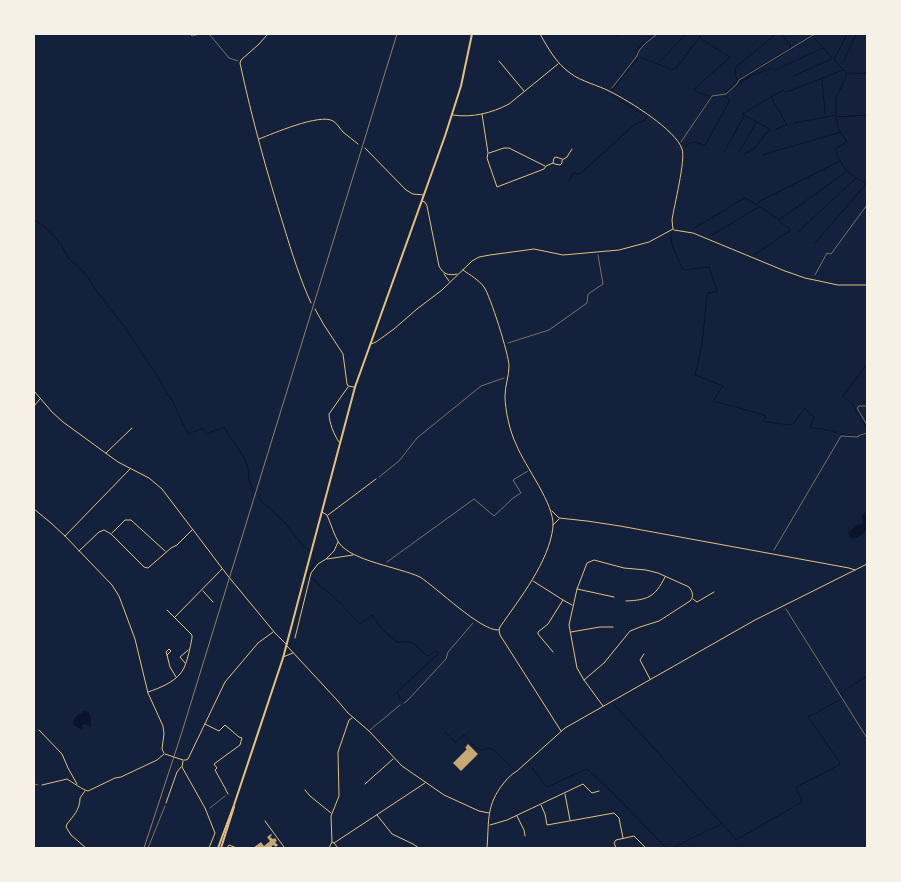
<svg xmlns="http://www.w3.org/2000/svg" width="901" height="882" viewBox="0 0 901 882" font-family="'Alegreya Sans',sans-serif">
<rect width="100%" height="100%" fill="#14213d"/>
<!-- water -->
<g fill="#0b132b">
<path d="M867 505C867 510 869 521 867 527 865 534 858 539 851 538L848 533 856 525 862 524C863 518 859 516 866 512Z"/>
<path d="M85 711 88 712 91 718V727L88 725 84 724 82 725 83 728 80 729 76 726H74L73 723C74 717 79 713 85 711Z"/>
</g>
<g fill="none" stroke-linecap="round" stroke-linejoin="round">
<!-- stream -->
<g stroke="#0b132b" stroke-width="1">
<path d="M617 37 620 34"/>
<path d="M700 38 722 52"/>
<path d="M815 39 847 74 867 73"/>
<path d="M635 51 654 34"/>
<path d="M834 60 847 34"/>
<path d="M659 62 686 34"/>
<path d="M843 63 856 34"/>
<path d="M736 67 776 34"/>
<path d="M866 73 867 79"/>
<path d="M793 76 832 59"/>
<path d="M741 78 790 48 791 46 781 34"/>
<path d="M822 78 825 114"/>
<path d="M740 83 753 75 772 68 775 70 823 48"/>
<path d="M612 90 638 58 640 57 670 69 673 70 676 68 702 34"/>
<path d="M696 90 694 89 730 57 725 54"/>
<path d="M725 92 736 83 737 81 735 68"/>
<path d="M727 93 738 85 740 81 813 36 814 37"/>
<path d="M771 97 787 125 776 129"/>
<path d="M836 117 867 115"/>
<path d="M694 122 711 96 701 94 697 91"/>
<path d="M794 123 836 115V98L847 74"/>
<path d="M684 146 694 142 705 145 728 104 729 101 728 98 724 96"/>
<path d="M835 149 847 142 838 128 836 116"/>
<path d="M724 152 744 116"/>
<path d="M739 152 756 123"/>
<path d="M836 152C841 165 847 174 860 180"/>
<path d="M744 154 754 149 766 133 771 130 742 114 783 90 786 92H787L843 70"/>
<path d="M762 155 841 132"/>
<path d="M862 181 867 183"/>
<path d="M568 183 573 173 580 174 634 125 645 120 647 117 610 94"/>
<path d="M34 219 50 231 62 246 68 258 82 270 99 294 124 326 161 382 168 396 171 398 188 434 202 428 208 433 224 427C229 436 245 456 247 465 250 474 246 479 253 488L252 492"/>
<path d="M692 230 699 225 745 198 757 205 760 201 840 161"/>
<path d="M798 232 856 178"/>
<path d="M671 234 672 245 682 268 684 270 709 267 717 291 716 292 708 293 707 295 702 345 695 375 723 386 713 401 761 414 766 416 763 421 765 422 792 425 805 408 814 418 810 427V428C816 428 822 428 827 430 842 434 851 439 867 434"/>
<path d="M710 236 759 207H761L779 220 846 172"/>
<path d="M815 243 867 183"/>
<path d="M754 255 791 230 779 221"/>
<path d="M867 364 843 396 853 405 867 428"/>
<path d="M260 495 259 497 261 501C270 509 279 517 287 525 296 536 301 548 314 553L313 558 316 561 310 570 307 576 312 578 338 601 360 624 372 615 382 629 397 642H409L413 643 427 656 430 655 435 651 439 653 397 692 401 699 408 703"/>
<path d="M614 704 722 824V823L736 840 802 802 796 787 839 765 840 763 839 761 808 717 843 698 841 693 867 676"/>
<path d="M445 732 455 742 464 735 476 748 482 750 491 748 514 769"/>
<path d="M529 764 547 787 586 769H587L609 789 666 848"/>
<path d="M672 848 721 824"/>
</g>
</g>
<!-- building -->
<g fill="#c6a872">
<path d="M468 744 478 754 461 771 453 763 467 749 465 748Z"/>
<path d="M271 834 272 835 270 837 273 839 275 838 277 841 275 842 278 845 276 847 273 845 271 848H259L258 847 253 848 261 842 264 846 270 841 267 837Z"/>
</g>
<g fill="none" stroke-linecap="round" stroke-linejoin="round">
<!-- path -->
<g stroke="#e5c07b" stroke-width="0.5">
<path d="M190 34 192 36 200 34"/>
<path d="M207 34 210 35 229 58 238 61"/>
<path d="M612 88 637 56C639 47 650 40 657 34"/>
<path d="M681 142 712 96 726 94 737 84 739 80 815 34"/>
<path d="M815 275 827 253 831 254 867 205"/>
<path d="M508 343 549 330 587 303 588 294 603 284 598 255"/>
<path d="M867 406H859L857 408 867 425"/>
<path d="M379 477 399 461 417 438 481 386 504 378"/>
<path d="M774 550 841 436 858 437V436L867 433"/>
<path d="M387 562 474 499 494 516 513 498 521 493 513 480 528 471"/>
<path d="M786 609 867 738"/>
<path d="M404 703 407 701 446 659 448 652 473 623"/>
<path d="M34 784 38 785"/>
<path d="M210 808 225 796"/>
<path d="M148 848 165 806"/>
</g>
<!-- service -->
<path stroke="#e5c07b" stroke-width="0.5" d="M370 730 400 705"/>
<!-- minor -->
<g stroke="#e5c07b" stroke-width="1">
<path d="M268 34 258 45 241 60 240 63C252 119 267 173 284 227 292 253 300 279 311 303"/>
<path d="M540 34C548 48 556 63 570 73 582 82 598 85 611 92 629 101 676 130 682 149 686 159 674 206 672 220L673 229"/>
<path d="M499 61 524 91"/>
<path d="M482 114 488 153 487 158 497 187 544 169 546 166 553 163 555 164 560 165 562 163V160L567 157 572 149"/>
<path d="M453 115C472 118 492 113 509 104L558 64"/>
<path d="M259 139C272 134 320 113 333 121 337 123 340 129 343 132 348 136 353 140 358 144"/>
<path d="M365 148 406 190 413 194 424 195"/>
<path d="M489 153 504 148H509L545 166"/>
<path d="M553 163 554 158 556 157 562 159"/>
<path d="M422 201 425 202 427 206 439 266C443 274 448 276 457 274"/>
<path d="M674 230 693 233 785 271 805 278 838 285H867"/>
<path d="M463 270C470 275 479 280 484 287 490 295 509 355 509 366 509 376 505 386 505 396 505 410 510 432 516 444 525 467 555 504 553 527 549 562 520 598 500 627L499 630"/>
<path d="M444 274 449 281"/>
<path d="M315 309 324 325 343 354 347 384 348 386 354 387"/>
<path d="M371 344 376 342 394 329 417 309 442 290 472 261 479 257 490 255 534 249 563 255 619 250 649 242 673 229"/>
<path d="M34 406 40 399"/>
<path d="M339 442C334 435 329 422 329 414L348 387"/>
<path d="M106 453 132 428"/>
<path d="M34 509 51 523 65 536 112 585 119 596 135 639 148 693 163 726 164 734 162 749 164 753"/>
<path d="M552 511 559 518 587 521 620 526 849 568 855 570"/>
<path d="M322 512 327 515C331 524 334 535 339 543 352 561 398 567 420 577 437 588 481 631 498 630"/>
<path d="M328 515 376 479"/>
<path d="M553 525 559 519"/>
<path d="M112 533 125 520H131L165 551"/>
<path d="M65 536 130 469"/>
<path d="M79 551 99 532 104 530 111 534 144 567 148 568 171 548 177 545 192 530"/>
<path d="M327 559 353 555"/>
<path d="M533 581 563 600 572 605"/>
<path d="M577 589 614 597"/>
<path d="M203 591 213 602"/>
<path d="M693 599 697 602 714 592"/>
<path d="M626 601C648 600 655 597 665 577"/>
<path d="M175 617 222 569"/>
<path d="M499 630 500 635 561 731"/>
<path d="M571 632 600 627H613"/>
<path d="M295 638 311 573 318 564 326 559 334 551 338 542"/>
<path d="M287 646 337 700 348 713 369 731 402 766 444 795 479 811 489 813"/>
<path d="M553 652 538 634V632L548 624 563 600"/>
<path d="M644 654 640 660 650 679"/>
<path d="M167 655 166 652 169 649 171 651 167 655 170 667 176 677"/>
<path d="M283 657 293 653"/>
<path d="M185 663 180 657 188 650"/>
<path d="M584 680 604 663 630 631 640 627 659 621 690 601C694 597 693 592 689 587L658 573 646 570 624 568 594 560 587 563 577 589 569 625 577 668 584 680 603 706"/>
<path d="M148 692C160 688 178 681 184 668 188 659 190 648 192 638V635L167 610"/>
<path d="M205 724 219 731 225 725 239 737 242 738 240 745 214 764 217 768 215 770 225 788 228 794"/>
<path d="M39 730 62 754 68 768 77 784"/>
<path d="M165 754 183 760"/>
<path d="M184 760H186L188 759 225 682 258 643 273 632"/>
<path d="M183 761 182 767 205 808 215 833 209 848"/>
<path d="M365 784 393 759"/>
<path d="M42 785 67 779C72 782 83 790 88 791L115 778 121 777 157 760 164 754"/>
<path d="M305 790 310 796 331 813"/>
<path d="M85 791 80 798C80 810 73 816 67 824L66 827 71 835 86 848"/>
<path d="M565 794 570 820"/>
<path d="M166 803 177 772 181 767"/>
<path d="M541 805 545 814 547 825 614 813 619 818 623 838"/>
<path d="M377 815 392 834 413 844 419 848"/>
<path d="M517 816 524 830 525 836"/>
<path d="M265 821 284 847 283 848"/>
<path d="M490 825 507 820 583 784 592 793 599 791"/>
<path d="M332 842 334 843 425 783"/>
<path d="M334 843 338 848"/>
<path d="M227 848 229 845 237 848"/>
<path d="M329 848 332 842 331 816 339 796 338 752 349 720 352 718"/>
<path d="M616 848 614 843 616 840 634 836 646 848"/>
</g>
<!-- tertiary -->
<g stroke="#e5c07b" stroke-width="1">
<path d="M34 391 52 412 63 422 118 462 149 478 162 489 228 576 275 633 286 644"/>
<path d="M487 848C489 825 486 808 500 788 505 781 510 775 517 771L565 728 755 620 867 564"/>
</g>
<!-- secondary -->
<g stroke="#e5c07b" stroke-width="2">
<path d="M218 848 234 805 283 658 355 387 445 136 461 86 472 34"/>
<path d="M221 848 234 807"/>
</g>
<!-- rail -->
<path stroke="#918062" stroke-width="1" d="M144 848 181 735 397 34"/>
</g>
<!-- border -->
<rect width="901" height="882" fill="none" stroke="#f6f1e7" stroke-width="70"/>
</svg>
